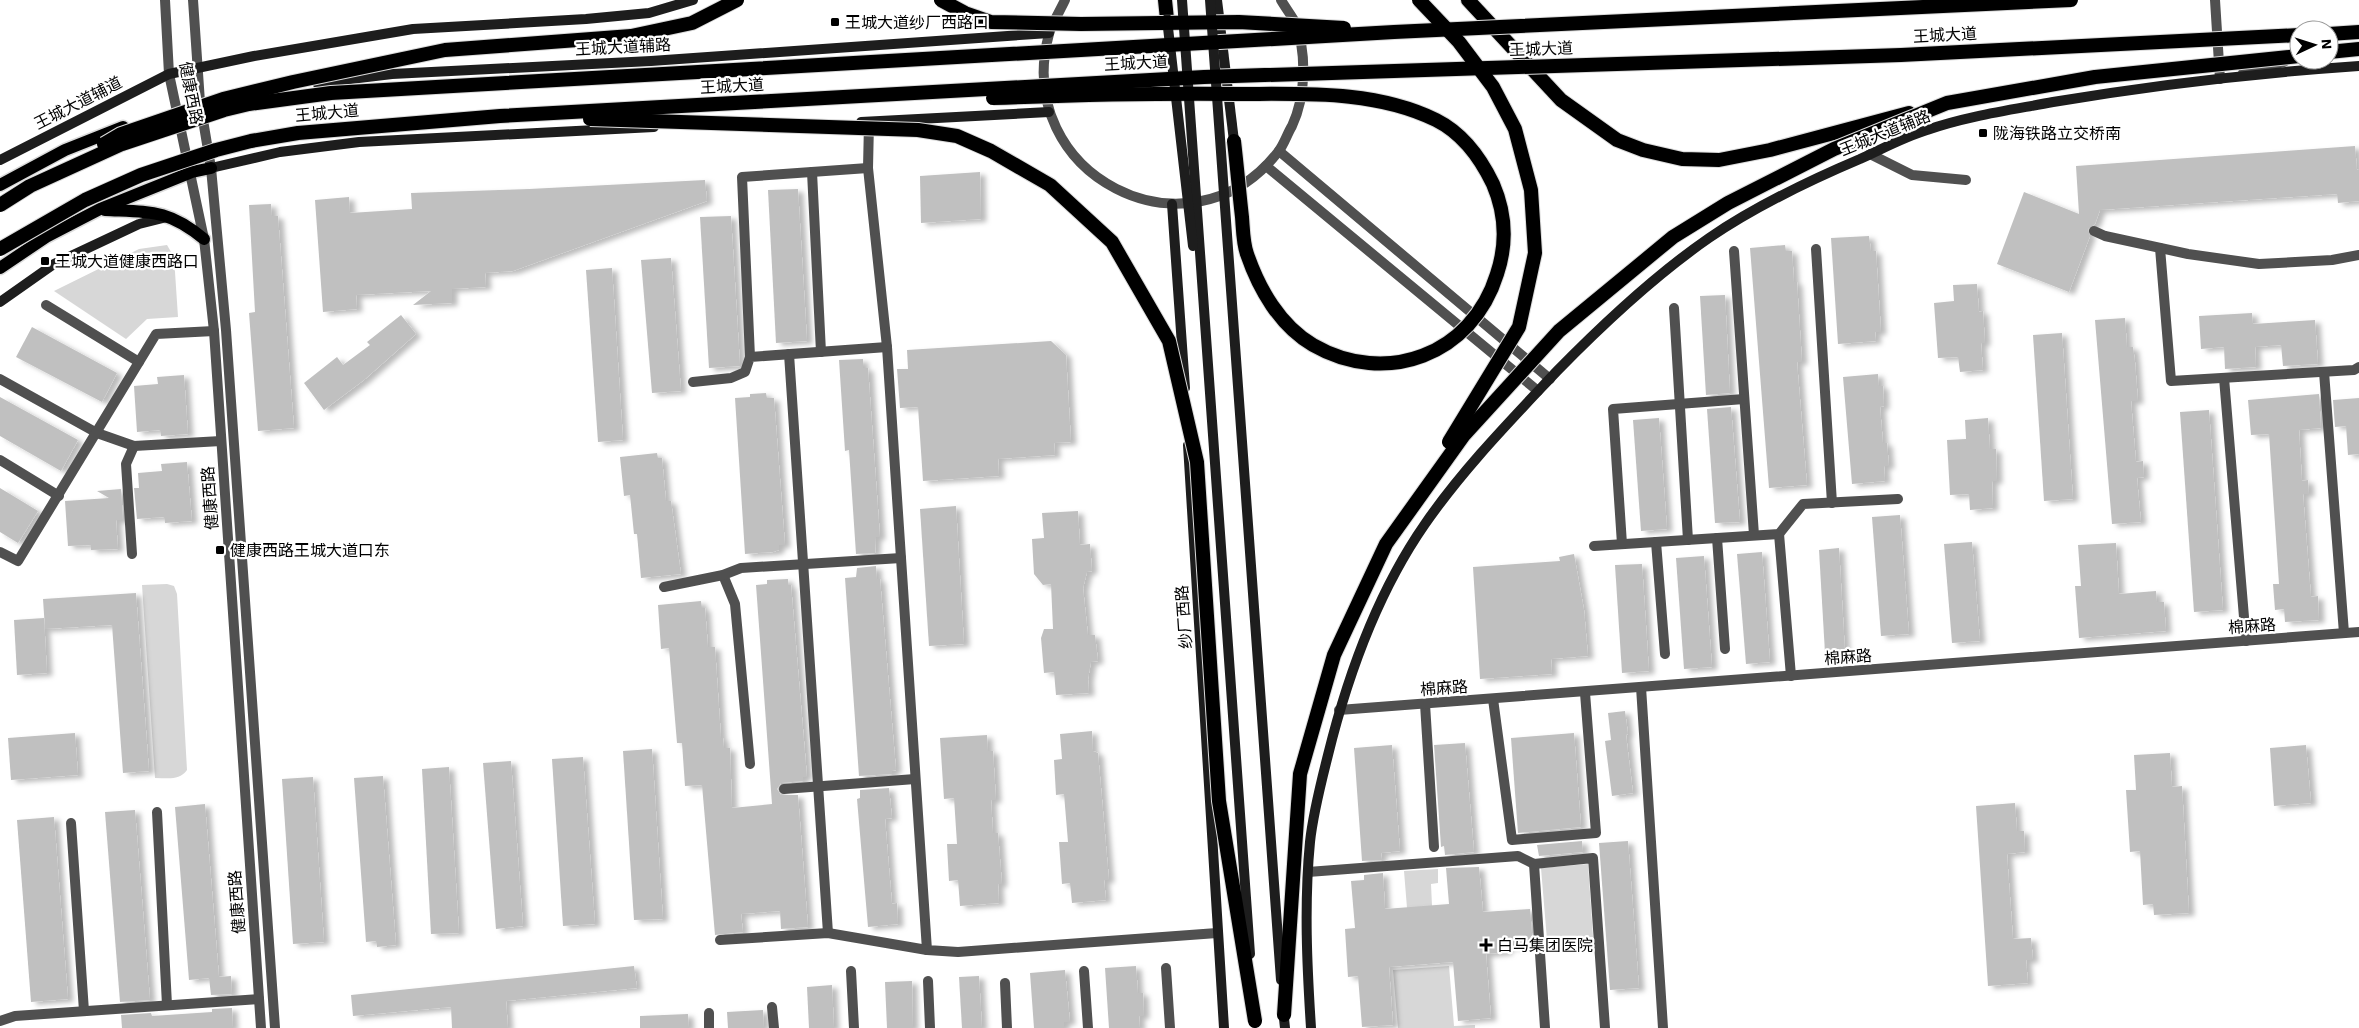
<svg xmlns="http://www.w3.org/2000/svg" width="2359" height="1028" viewBox="0 0 2359 1028" font-family="'Work Sans','Noto Sans SC',sans-serif">
<defs>
<filter id="shadow"><feDropShadow dx="5.5" dy="3" stdDeviation="2.5" flood-color="#0004"/></filter>
</defs>
<rect width="100%" height="100%" fill="#fff"/>
<!-- green -->
<g fill="#d7d7d7">
<path d="M167 245 174 257 178 317 147 319 126 339 54 291 139 249Z"/>
<path d="M167 584 174 586 177 594 187 770C179 781 168 778 155 778L142 585Z"/>
<path d="M1588 864 1593 937 1547 940 1541 868Z"/>
<path d="M1438 869V883L1431 884 1432 906 1407 908 1404 871Z"/>
<path d="M1449 966 1454 1026 1475 1025V1028H1398L1393 970Z"/>
</g>
<!-- building -->
<g fill="#c0c0c0" filter="url(#shadow)">
<path d="M2355 146 2357 170 2359 169V201L2338 203 2337 194 2100 210 2095 224 2088 229 2090 236 2069 292 1997 264 2024 192 2079 214 2076 166Z"/>
<path d="M980 172 981 219 921 223 920 176Z"/>
<path d="M705 180 707 201 513 271 485 273 486 287 452 289V303L413 305 431 291 356 295 357 309 323 312 315 200 349 197 350 213 412 209 411 193 529 189Z"/>
<path d="M798 189 807 341 776 343 768 190Z"/>
<path d="M271 204 272 216H278L294 428 258 431 249 313 255 312 249 205Z"/>
<path d="M731 216 740 365V366L709 368 700 217Z"/>
<path d="M1869 236 1871 251H1876L1881 332H1875L1876 341 1838 344 1831 238Z"/>
<path d="M1785 245 1786 251H1792L1794 282H1797L1802 362H1797L1807 485 1769 488 1750 248Z"/>
<path d="M671 258 681 391 652 393 641 260Z"/>
<path d="M612 268 623 440 598 442 586 270Z"/>
<path d="M1977 284 1979 312 1983 311 1985 343H1981L1983 370 1960 372 1958 357 1938 358 1934 303 1954 301 1953 285Z"/>
<path d="M1725 295 1730 393 1706 395 1700 296Z"/>
<path d="M2252 313 2253 324 2315 320 2318 364 2283 366 2281 345 2255 347 2256 367 2225 369 2224 347 2201 349 2199 316Z"/>
<path d="M401 315 416 334 364 380 324 410 304 383 337 357 343 365 370 345 367 342Z"/>
<path d="M2125 318 2127 347H2133L2135 362 2138 401H2131L2136 462 2143 461 2144 477 2137 478 2141 522 2112 524 2095 320Z"/>
<path d="M32 327 117 373 102 402 16 357Z"/>
<path d="M2062 333 2073 499 2044 501 2033 335Z"/>
<path d="M1051 341 1066 355 1071 442 1054 443 1055 455 998 459 999 476 923 481 918 407 900 408 897 369H908L907 350Z"/>
<path d="M863 359V368H868L880 537H876L875 553 856 554 849 450 845 451 839 360Z"/>
<path d="M1878 374 1879 386H1883L1884 406 1880 407 1883 443H1887L1889 466H1884L1885 481 1852 484 1843 377Z"/>
<path d="M184 375 188 434 161 436 160 430 137 432 134 386 158 384 157 377Z"/>
<path d="M766 393 767 398H774L785 545H779V550L773 552 745 554 735 398 750 397V394Z"/>
<path d="M2319 394 2321 428 2299 430 2302 481 2308 480 2309 494H2303L2311 597 2318 596 2319 620 2285 622 2284 609 2275 610 2273 584H2279L2269 434 2251 435 2248 400Z"/>
<path d="M0 397 78 440 61 471 0 436Z"/>
<path d="M2359 398V454L2348 455 2346 426 2335 427 2333 400Z"/>
<path d="M1731 407 1740 522 1715 523 1707 409Z"/>
<path d="M2209 410 2223 610 2194 612 2180 412Z"/>
<path d="M1659 418 1667 529 1641 531 1633 420Z"/>
<path d="M1988 418 1990 449H1996L1997 481H1992L1993 508 1970 510 1969 494 1950 495 1947 440 1966 439 1965 420Z"/>
<path d="M657 453 658 458H662L666 501H671L681 574 641 578 637 534H634L630 495 624 496 620 457Z"/>
<path d="M187 462 192 521 165 523 164 517 137 519 134 488H139L138 473 162 471 161 464Z"/>
<path d="M0 488 38 511 18 543 0 532Z"/>
<path d="M121 489 123 520H116L118 549 91 550V545L68 546 65 501 109 498 97 491Z"/>
<path d="M956 506 964 644 929 646 920 509Z"/>
<path d="M1078 511 1080 545 1090 544 1092 571 1087 572 1083 588 1088 635H1095L1098 661 1091 662 1088 679 1089 693 1056 695 1054 672 1044 673 1041 638 1044 629H1053L1051 584 1043 585 1034 574 1032 539 1044 538 1042 513Z"/>
<path d="M1900 515 1909 634 1881 636 1872 517Z"/>
<path d="M1972 542 1980 641 1952 643 1944 544Z"/>
<path d="M2116 543 2119 594 2156 591 2157 602H2164L2166 631 2079 638 2075 586H2081L2078 545Z"/>
<path d="M1839 548 1845 652 1825 653 1819 550Z"/>
<path d="M1762 552 1770 662 1746 664 1737 554Z"/>
<path d="M1574 554 1584 610 1588 656 1551 659 1552 674 1480 679 1473 567 1560 561 1559 557Z"/>
<path d="M1704 556 1712 667 1684 669 1676 558Z"/>
<path d="M1642 564 1649 671 1622 673 1615 565Z"/>
<path d="M876 566 877 579H880L896 770 892 771V774L859 776 845 578 856 577 857 568Z"/>
<path d="M788 579V585H791L807 777H803V781L781 783 777 789 781 795H798L808 927 781 929 780 911 741 914 743 932 715 935 702 785 685 786 682 743H677L669 648 661 649 658 605 701 601 702 608H705L708 647H715L721 738H723L724 748H730L732 808 772 804 756 585 767 584V580Z"/>
<path d="M136 593 149 771 123 773 112 625 45 629 43 599Z"/>
<path d="M44 618 47 673 17 675 14 620Z"/>
<path d="M1625 711 1628 734 1626 735 1633 793 1612 796 1605 741 1611 740 1608 713Z"/>
<path d="M1092 731 1093 751 1098 753 1109 880H1104L1106 900 1072 903 1070 883 1062 884 1059 842H1068L1064 794 1056 795 1054 760 1062 759 1060 734Z"/>
<path d="M75 733 78 775 11 780 8 738Z"/>
<path d="M1574 733 1581 827 1518 833 1511 738Z"/>
<path d="M987 735 988 751H993L996 800H991L993 833H998L1002 884H998L999 903 960 906 958 880 949 881 947 844H957L954 798 944 799 940 738Z"/>
<path d="M1465 743 1474 852 1445 855 1444 846 1441 847 1434 745Z"/>
<path d="M1392 745 1400 851 1381 853 1382 860 1362 861 1354 748Z"/>
<path d="M2306 745 2311 803 2274 806 2270 748Z"/>
<path d="M652 749 663 919 634 920 623 751Z"/>
<path d="M2170 753 2172 787 2182 786 2189 913 2154 915 2153 904 2143 905 2140 851 2130 852 2126 790H2136L2134 755Z"/>
<path d="M583 757 595 924 563 926 552 759Z"/>
<path d="M511 761 523 926 496 929 483 763Z"/>
<path d="M449 767 459 933 431 934 422 769Z"/>
<path d="M383 776 396 945 377 947 376 941 366 942 354 778Z"/>
<path d="M313 777 324 942 293 944 282 779Z"/>
<path d="M889 788 892 818 885 819 892 904 897 903 898 924 868 927 857 799 860 798V790Z"/>
<path d="M2015 803 2017 831H2024L2025 852 2007 854 2013 939 2031 938 2033 960H2026L2028 983 1988 986 1976 806Z"/>
<path d="M205 804 219 977 231 976 232 994 211 995 209 978 189 980 175 807Z"/>
<path d="M135 810 150 1000 120 1002 105 812Z"/>
<path d="M54 817 68 999 31 1002 17 820Z"/>
<path d="M1582 841 1583 852 1539 856 1537 845Z"/>
<path d="M1628 841 1639 988 1610 990 1599 843Z"/>
<path d="M1479 867 1483 912 1530 909 1533 945 1507 947V952L1486 954 1491 1018 1458 1021 1453 962 1389 967 1393 1025 1362 1027 1358 976 1348 977 1345 929 1355 928 1351 881 1364 880V875L1383 873 1385 909 1449 904 1446 868Z"/>
<path d="M634 966 637 988 506 1001 508 1028H452L451 1007 353 1016 351 995Z"/>
<path d="M1136 966 1138 993H1143L1144 1016H1139L1140 1028H1109L1105 968Z"/>
<path d="M1065 970 1070 1022H1064V1028H1034L1030 973Z"/>
<path d="M979 976 982 1028H962L959 977Z"/>
<path d="M912 981 913 1028H887L885 982Z"/>
<path d="M832 985 834 1028H809L807 987Z"/>
<path d="M232 1008 233 1028H122L121 1015 151 1013 152 1016 212 1012V1009Z"/>
<path d="M763 1010 764 1028H728L727 1012Z"/>
<path d="M688 1014 689 1028H640V1016Z"/>
</g>
<g fill="none" stroke-linecap="round" stroke-linejoin="round">
<!-- primary casing -->
<g stroke="#dbdbdb" stroke-width="15">
<g id="primary">
<path d="M0 185 65 150 123 127"/>
<path d="M105 210C150 212 168 209 204 239"/>
<path d="M0 268 46 237 100 209 192 172 211 168"/>
</g>
</g>
<!-- trunk casing -->
<g stroke="#dbdbdb" stroke-width="16">
<g id="trunk">
<path d="M1165 0 1167 19"/>
<path d="M1468 0 1561 100 1617 140 1643 150 1682 159 1719 160 1770 150 1909 113"/>
<path d="M2329 34 2359 32"/>
<path d="M2329 52 2359 49"/>
</g>
</g>
<!-- service -->
<g stroke="#505050" stroke-width="10">
<path d="M869 123 868 168 887 347 927 950 958 952 1217 933"/>
<path d="M1870 154 1912 175 1966 180"/>
<path d="M812 172 821 352"/>
<path d="M2094 231 2105 236 2188 254 2259 264 2332 260 2359 255"/>
<path d="M2160 248 2171 381 2354 370 2359 367"/>
<path d="M1816 249 1832 503"/>
<path d="M1734 251 1754 535"/>
<path d="M46 305 139 362"/>
<path d="M1674 308 1688 540"/>
<path d="M789 354 828 933"/>
<path d="M750 357 742 177 868 168"/>
<path d="M2324 372 2344 633"/>
<path d="M2224 378 2246 641"/>
<path d="M0 379 97 433 134 446 221 441"/>
<path d="M693 382 731 378 745 372 750 357 887 347"/>
<path d="M0 460 59 496"/>
<path d="M1779 534 1791 676"/>
<path d="M1717 538 1725 649"/>
<path d="M1656 542 1665 654"/>
<path d="M1622 544 1613 409 1744 399"/>
<path d="M1594 546 1779 534 1803 504 1898 499"/>
<path d="M0 552 18 561 156 334 214 331"/>
<path d="M132 554 126 464 134 446"/>
<path d="M723 575 735 604 750 764"/>
<path d="M664 587 723 575 741 568 901 558"/>
<path d="M1641 687 1663 1028"/>
<path d="M1493 699 1512 840 1596 833 1585 693"/>
<path d="M1425 704 1434 847"/>
<path d="M784 789 915 779"/>
<path d="M157 812 167 1005"/>
<path d="M71 823 84 1011"/>
<path d="M1534 864 1545 1028"/>
<path d="M1308 872 1518 856 1534 864 1593 858 1605 1028"/>
<path d="M720 940 828 933 927 950"/>
<path d="M1166 968 1170 1028"/>
<path d="M851 971 854 1028"/>
<path d="M1084 971 1088 1028"/>
<path d="M928 981 930 1028"/>
<path d="M1005 983 1007 1028"/>
<path d="M772 1007 774 1028"/>
<path d="M709 1013V1028"/>
</g>
<!-- minor -->
<g stroke="#505050" stroke-width="10">
<path d="M2215 0 2220 79"/>
<path d="M1339 710 2359 632"/>
<path d="M0 1021 15 1016 259 999"/>
</g>
<!-- tertiary -->
<g stroke="#505050" stroke-width="10">
<path d="M165 0 169 74 204 239 214 331 261 1028"/>
<path d="M193 0 200 102 211 168 226 330 275 1028"/>
<path d="M1065 0C1060 11 1052 23 1049 34 1011 175 1189 266 1278 152 1284 145 1287 134 1292 126 1306 96 1307 53 1295 22 1291 15 1285 7 1281 0"/>
<path d="M2243 73 2284 62"/>
<path d="M1279 151 1550 379"/>
<path d="M1266 166 1538 391"/>
</g>
<!-- secondary -->
<g stroke="#1d1d1d" stroke-width="10">
<path d="M1217 0 1234 141"/>
<path d="M317 83 392 74 651 61 1049 33"/>
<path d="M861 122 1049 112"/>
<path d="M0 160 169 74 254 56 413 29 586 19 649 13 693 0"/>
<path d="M211 168 280 152 359 142 654 127"/>
<path d="M1172 204 1185 388"/>
<path d="M0 302 54 264 139 224 167 217"/>
<path d="M1188 445 1224 1028"/>
<path d="M1311 1028C1307 966 1304 904 1310 842 1313 813 1321 783 1328 755 1348 674 1377 593 1425 524 1463 469 1511 420 1557 371 1604 323 1654 276 1709 238 1756 206 1808 181 1860 159 1882 149 1904 137 1927 130 1967 116 2011 110 2053 102 2154 85 2257 73 2359 66"/>
</g>
<!-- primary -->
<use href="#primary" stroke="#000" stroke-width="12"/>
<!-- trunk -->
<use href="#trunk" stroke="#000" stroke-width="14"/>
<!-- trunk-bridge casing -->
<g stroke="#dbdbdb" stroke-width="16" stroke-linecap="butt">
<g id="trunk-bridge">
<path d="M941 0 965 13 991 22 1081 24 1239 22 1344 28"/>
<path d="M1419 0 1459 42 1493 87 1515 129 1531 190 1535 253 1519 327 1449 442"/>
<path d="M993 98C1075 95 1156 93 1238 94 1304 94 1375 90 1436 120 1462 133 1481 159 1493 184 1506 214 1507 244 1497 274 1472 355 1386 387 1313 345 1280 326 1259 289 1247 254 1243 243 1243 229 1242 217 1239 191 1237 166 1234 141"/>
<path d="M590 119 918 130 957 136 991 151 1050 185 1112 242 1169 341 1197 462 1219 801 1255 1021"/>
<path d="M104 144 121 134 223 99 293 82 445 50 631 36 692 23 737 0"/>
<path d="M0 205 30 186 122 144 224 110 249 104 331 93 1394 32 2071 0"/>
<path d="M0 249 85 200 141 175 216 150 251 141 298 133 500 116 1204 77 1901 55 2299 35"/>
<path d="M1284 1015 1300 774 1334 655 1386 544 1464 435 1559 331 1673 237 1728 203 1834 149 1947 103 2095 77 2299 56"/>
</g>
</g>
<!-- secondary-bridge -->
<g stroke="#1d1d1d" stroke-width="10">
<path d="M1182 0 1250 954"/>
<path d="M1210 0 1281 980"/>
<path d="M1167 19 1193 246"/>
<path d="M1283 1009 1285 1028"/>
</g>
<!-- trunk-bridge -->
<use href="#trunk-bridge" stroke="#000" stroke-width="14"/>
</g>
<!-- markers -->
<g fill="#000" stroke="#fff" stroke-width="2">
<rect x="830" y="17" width="10" height="10" rx="2.5"/>
<rect x="1978" y="128" width="10" height="10" rx="2.5"/>
<rect x="40" y="256" width="10" height="10" rx="2.5"/>
<rect x="215" y="545" width="10" height="10" rx="2.5"/>
<path d="M1483.5 937.5h5v5h5v5h-5v5h-5v-5h-5v-5h5z"/>
</g>
<g text-anchor="middle" dominant-baseline="central" stroke-width="4.5" stroke-linejoin="round" paint-order="stroke">
<!-- poi labels -->
<g font-size="16" fill="#000" stroke="#fff" text-anchor="start">
<text x="845" y="22">王城大道纱厂西路口</text>
<text x="1993" y="133">陇海铁路立交桥南</text>
<text x="55" y="261">王城大道健康西路口</text>
<text x="230" y="550">健康西路王城大道口东</text>
<text x="1497" y="945">白马集团医院</text>
</g>
<!-- street labels -->
<g font-size="16" fill="#000" stroke="#fff">
<text transform="translate(1945 35) rotate(-3)">王城大道</text>
<text transform="translate(623 47) rotate(-3)">王城大道辅路</text>
<text transform="translate(1541 49) rotate(-2)">王城大道</text>
<text transform="translate(1136 63) rotate(-3)">王城大道</text>
<text transform="translate(732 86) rotate(-3)">王城大道</text>
<text transform="translate(191 93) rotate(79)">健康西路</text>
<text transform="translate(78 103) rotate(-27)">王城大道辅道</text>
<text transform="translate(327 113) rotate(-5)">王城大道</text>
<text transform="translate(1885 133) rotate(-22)">王城大道辅路</text>
<text transform="translate(210 498) rotate(-94)">健康西路</text>
<text transform="translate(1184 617) rotate(-94)">纱厂西路</text>
<text transform="translate(2252 626) rotate(-4)">棉麻路</text>
<text transform="translate(1848 657) rotate(-4)">棉麻路</text>
<text transform="translate(1444 688) rotate(-4)">棉麻路</text>
<text transform="translate(237 902) rotate(-94)">健康西路</text>
</g>
</g>
<!-- north arrow -->
<g transform="translate(2314 45) rotate(86)"><circle r="24" fill="#ffffff" stroke="#999999"/>
<path d="M0-4L9 19L0 12L-9 19Z" fill="#000000"/>
<text y="-8" font-size="14" font-weight="bold" text-anchor="middle" fill="#000000">N</text>
</g>
</svg>
